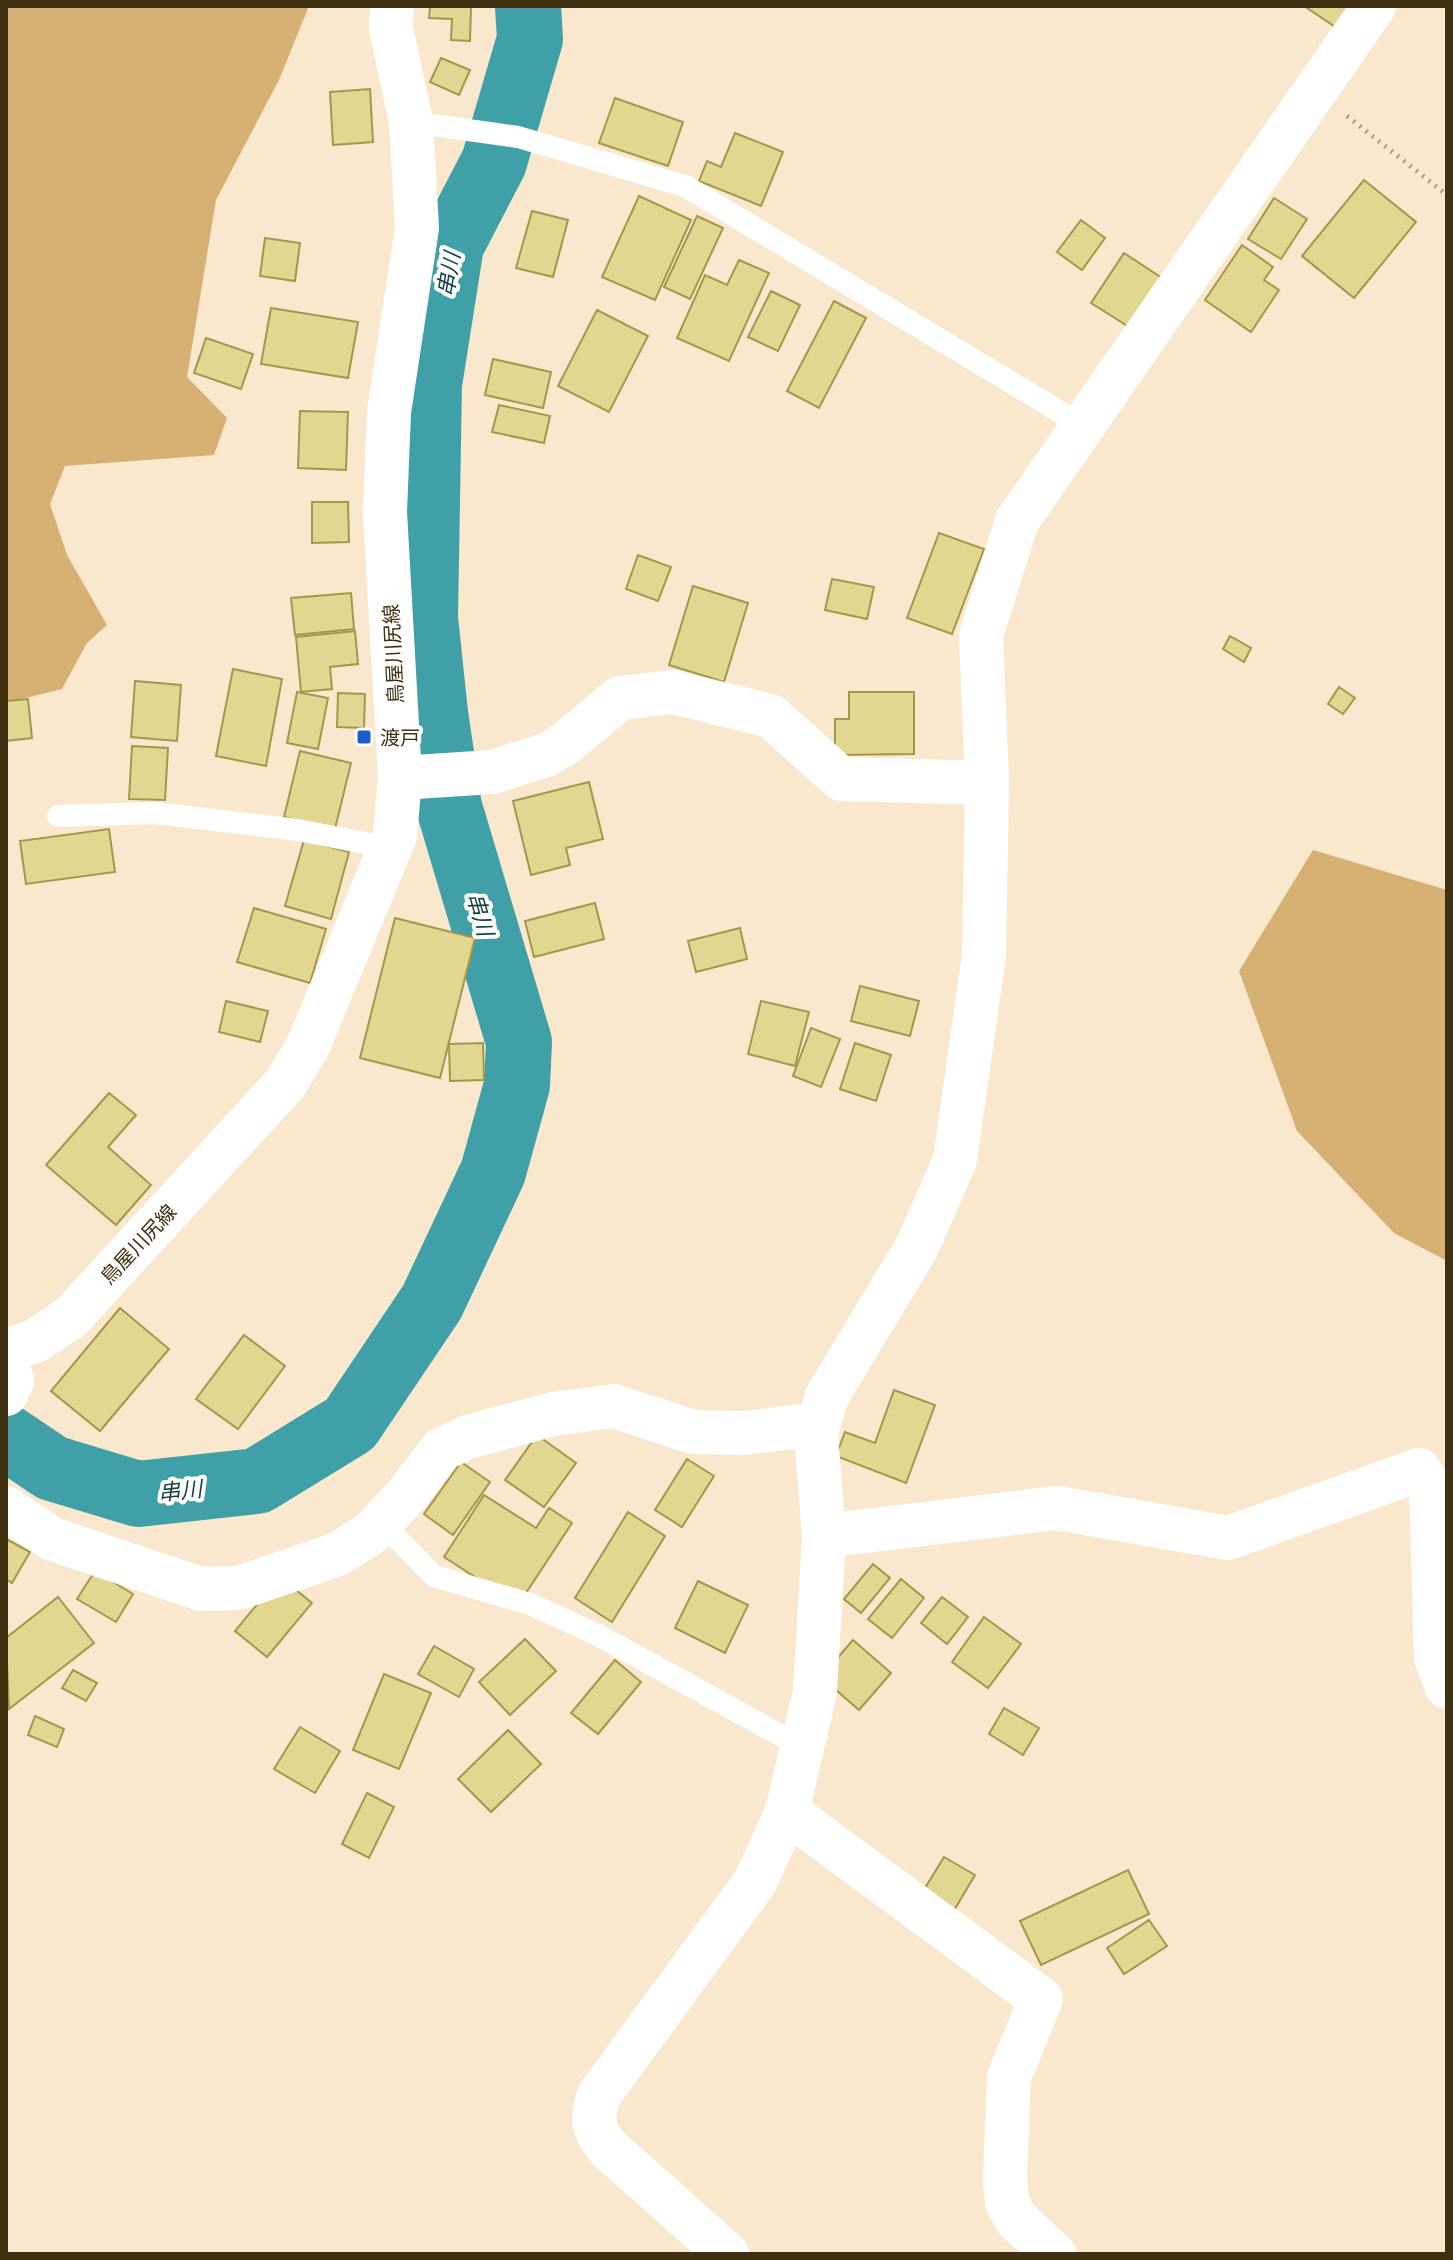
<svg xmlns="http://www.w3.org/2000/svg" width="1453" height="2260" viewBox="0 0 1453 2260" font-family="Ubuntu,'Noto Sans JP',sans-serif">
<rect width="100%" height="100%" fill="#f9e8cd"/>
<!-- forest -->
<g fill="#d5b072">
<path d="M6 6H309L279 80 216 200 187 377 227 418 214 455 65 466 50 504 67 555 107 625 87 643 62 689 6 703Z"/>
<path d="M1313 850 1447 890V1261L1394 1233 1297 1131 1239 971Z"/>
</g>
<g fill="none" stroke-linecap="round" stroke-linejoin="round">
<!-- river -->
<path stroke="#3fa1a7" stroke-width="66" d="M6 1437 52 1468 138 1494 257 1481 350 1424 432 1302 493 1172 517 1085 519 1042 449 807 435 713 425 618 429 384 451 245 494 162 530 39 528 6"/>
</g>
<!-- building -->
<g fill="#e2d791" stroke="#a39749" stroke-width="2">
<path d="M430 6H471L470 41 451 40 452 19 429 18Z"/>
<path d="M1304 6H1356L1340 30Z"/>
<path d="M441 58 470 70 459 95 430 82Z"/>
<path d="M370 89 373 142 333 145 330 92Z"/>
<path d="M615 98 683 122 668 166 599 143Z"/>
<path d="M735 133 783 152 761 206 699 181 707 161 721 167Z"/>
<path d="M1364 180 1416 222 1354 298 1302 256Z"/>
<path d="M639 196 691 220 655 300 602 277Z"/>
<path d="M1274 198 1307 219 1281 259 1248 239Z"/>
<path d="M532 211 568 220 553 277 516 268Z"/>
<path d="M697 216 723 228 690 299 664 287Z"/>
<path d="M1081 220 1105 238 1082 270 1057 252Z"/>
<path d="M265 238 300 243 295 281 260 276Z"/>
<path d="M1242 245 1273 267 1264 280 1279 290 1251 332 1205 300Z"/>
<path d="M1124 253 1162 278 1129 327 1091 303Z"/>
<path d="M739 260 769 273 729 361 677 338 705 275 727 285Z"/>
<path d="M771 291 800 305 778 351 748 337Z"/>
<path d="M834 301 866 318 819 408 787 391Z"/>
<path d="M271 308 358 322 348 378 261 364Z"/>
<path d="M597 310 648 336 609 412 558 386Z"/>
<path d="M206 338 253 354 241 389 194 373Z"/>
<path d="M493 359 551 372 543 408 485 395Z"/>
<path d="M499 405 550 416 544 443 492 432Z"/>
<path d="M300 411 348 412 346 470 298 468Z"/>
<path d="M312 502H348L349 542 312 543Z"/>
<path d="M939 533 984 549 952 634 907 618Z"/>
<path d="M638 555 671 567 658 601 626 589Z"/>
<path d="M832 579 874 587 867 619 825 610Z"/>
<path d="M693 586 748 603 724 682 669 665Z"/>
<path d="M351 593 354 629 295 635 291 598Z"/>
<path d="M355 631 358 664 330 667 332 689 301 692 296 637Z"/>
<path d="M1230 636 1251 648 1244 662 1223 649Z"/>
<path d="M233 669 282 679 266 766 216 756Z"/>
<path d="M135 681 181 685 177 741 131 737Z"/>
<path d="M1339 687 1355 698 1343 714 1328 704Z"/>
<path d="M297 692 328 698 318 749 287 743Z"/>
<path d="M849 692H914V754L835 755V719H849Z"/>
<path d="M338 693 365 694 364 728 337 727Z"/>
<path d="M28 699 32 738 6 741V701Z"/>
<path d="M132 746 168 748 165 800 129 799Z"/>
<path d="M300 751 351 763 335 829 284 817Z"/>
<path d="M589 782 603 839 566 848 570 865 531 875 513 801Z"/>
<path d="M109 829 115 872 26 884 20 841Z"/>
<path d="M304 840 349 852 331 919 285 906Z"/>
<path d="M595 903 604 939 534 957 525 921Z"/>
<path d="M254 908 326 929 310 983 237 962Z"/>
<path d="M395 918 475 938 440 1078 360 1058Z"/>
<path d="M740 928 747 959 696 972 688 941Z"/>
<path d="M860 986 919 1001 910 1036 851 1021Z"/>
<path d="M226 1001 268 1011 260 1042 219 1032Z"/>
<path d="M761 1001 809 1012 795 1066 748 1054Z"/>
<path d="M811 1028 840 1039 821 1087 793 1076Z"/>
<path d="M483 1043 484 1080 450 1081 449 1044Z"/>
<path d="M855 1043 891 1055 876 1101 840 1089Z"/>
<path d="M109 1093 136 1115 108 1147 151 1185 116 1225 46 1165Z"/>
<path d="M120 1308 169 1349 100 1431 51 1391Z"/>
<path d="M244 1335 285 1366 238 1429 196 1399Z"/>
<path d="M894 1390 935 1405 906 1483 836 1456 845 1432 875 1443Z"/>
<path d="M537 1435 576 1463 544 1507 505 1480Z"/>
<path d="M687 1459 714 1476 682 1527 655 1510Z"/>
<path d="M461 1462 490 1482 453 1535 424 1514Z"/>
<path d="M484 1495 536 1528 549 1508 572 1523 518 1605 444 1557Z"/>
<path d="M628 1512 665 1536 612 1622 575 1598Z"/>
<path d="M6 1539 30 1552 12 1583 6 1579Z"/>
<path d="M873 1564 890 1578 861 1613 844 1599Z"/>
<path d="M95 1571 133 1594 116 1622 77 1599Z"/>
<path d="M280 1577 312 1603 267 1657 235 1631Z"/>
<path d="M901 1579 924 1598 892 1638 868 1619Z"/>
<path d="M698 1581 748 1605 725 1653 675 1628Z"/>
<path d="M58 1597 94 1643 9 1709 6 1638Z"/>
<path d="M942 1597 968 1617 947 1644 921 1623Z"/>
<path d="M984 1617 1021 1644 988 1688 952 1662Z"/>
<path d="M525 1639 556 1671 510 1715 479 1682Z"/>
<path d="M853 1640 891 1673 859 1710 821 1677Z"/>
<path d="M434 1646 474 1669 459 1697 418 1674Z"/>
<path d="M615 1660 641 1682 598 1734 571 1713Z"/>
<path d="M73 1670 97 1683 86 1701 62 1688Z"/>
<path d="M384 1674 431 1693 399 1769 353 1750Z"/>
<path d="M1004 1708 1039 1728 1023 1755 989 1734Z"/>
<path d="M35 1716 64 1729 57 1747 28 1735Z"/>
<path d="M300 1727 340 1751 315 1793 274 1769Z"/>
<path d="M508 1730 541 1764 491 1812 458 1779Z"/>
<path d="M367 1793 394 1807 369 1858 342 1844Z"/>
<path d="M944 1857 975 1875 953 1912 922 1893Z"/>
<path d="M1128 1870 1149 1914 1041 1965 1020 1921Z"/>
<path d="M1149 1920 1167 1946 1124 1974 1107 1948Z"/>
</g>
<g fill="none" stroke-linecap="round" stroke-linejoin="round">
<!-- path -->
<path stroke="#aa9a7e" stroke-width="5" stroke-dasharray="2 6" stroke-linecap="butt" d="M1347 116 1447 195"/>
<!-- lane -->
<g stroke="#fff" stroke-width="22">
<path d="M411 122 518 137 685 186 1085 427"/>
<path d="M58 816 155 813 298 830 390 848"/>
<path d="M381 1522 434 1576 530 1604 598 1635 802 1747"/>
</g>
<!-- street -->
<g stroke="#fff" stroke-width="44">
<path d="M400 778 492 772 546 755 566 743 620 698 673 692 771 716 841 779 987 783"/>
<path d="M6 1360 12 1381 6 1394"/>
<path d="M6 1508 52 1539 201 1589 239 1588 338 1554 371 1533 405 1497 442 1449 468 1437 553 1414 614 1406 693 1432 744 1433 819 1424"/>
<path d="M824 1536 1057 1508 1228 1538 1419 1470 1431 1489 1436 1658 1447 1687"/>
<path d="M787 1812 1041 1999 1009 2077 1005 2179 1007 2202 1015 2218 1054 2254"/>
<path d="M727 2254 609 2149C592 2129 591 2119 599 2095L755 1882 787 1812 815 1692 824 1536 816 1434 827 1396 917 1247 955 1160 984 955 987 783 981 635 1017 521 1374 6"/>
</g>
<!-- secondary -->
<path stroke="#fff" stroke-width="44" d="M6 1351 35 1341 70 1318 285 1084 308 1046 395 836 400 778 385 512 389 412 417 228 411 122 391 28 392 6"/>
</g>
<!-- markers -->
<rect fill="#1c5dc9" stroke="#fff" stroke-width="3" x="356" y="729" width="16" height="16" rx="4"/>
<g text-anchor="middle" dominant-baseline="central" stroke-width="8" stroke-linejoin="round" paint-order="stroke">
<!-- street labels -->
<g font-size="20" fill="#403012" stroke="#fff">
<text transform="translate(393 654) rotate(-93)">鳥屋川尻線</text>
<text transform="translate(138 1244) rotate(-47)">鳥屋川尻線</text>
</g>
<!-- poi labels -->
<g font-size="20" fill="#403012" stroke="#fff" text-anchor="start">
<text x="380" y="737">渡戸</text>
</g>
<!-- water labels -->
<g font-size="22" font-style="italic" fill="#174346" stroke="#fff">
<text transform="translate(448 274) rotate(-80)">串川</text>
<text transform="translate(481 914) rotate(74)">串川</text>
<text transform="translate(180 1490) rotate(-6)">串川</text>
</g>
</g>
<!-- border -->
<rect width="1453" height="2260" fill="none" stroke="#403012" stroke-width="16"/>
</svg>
